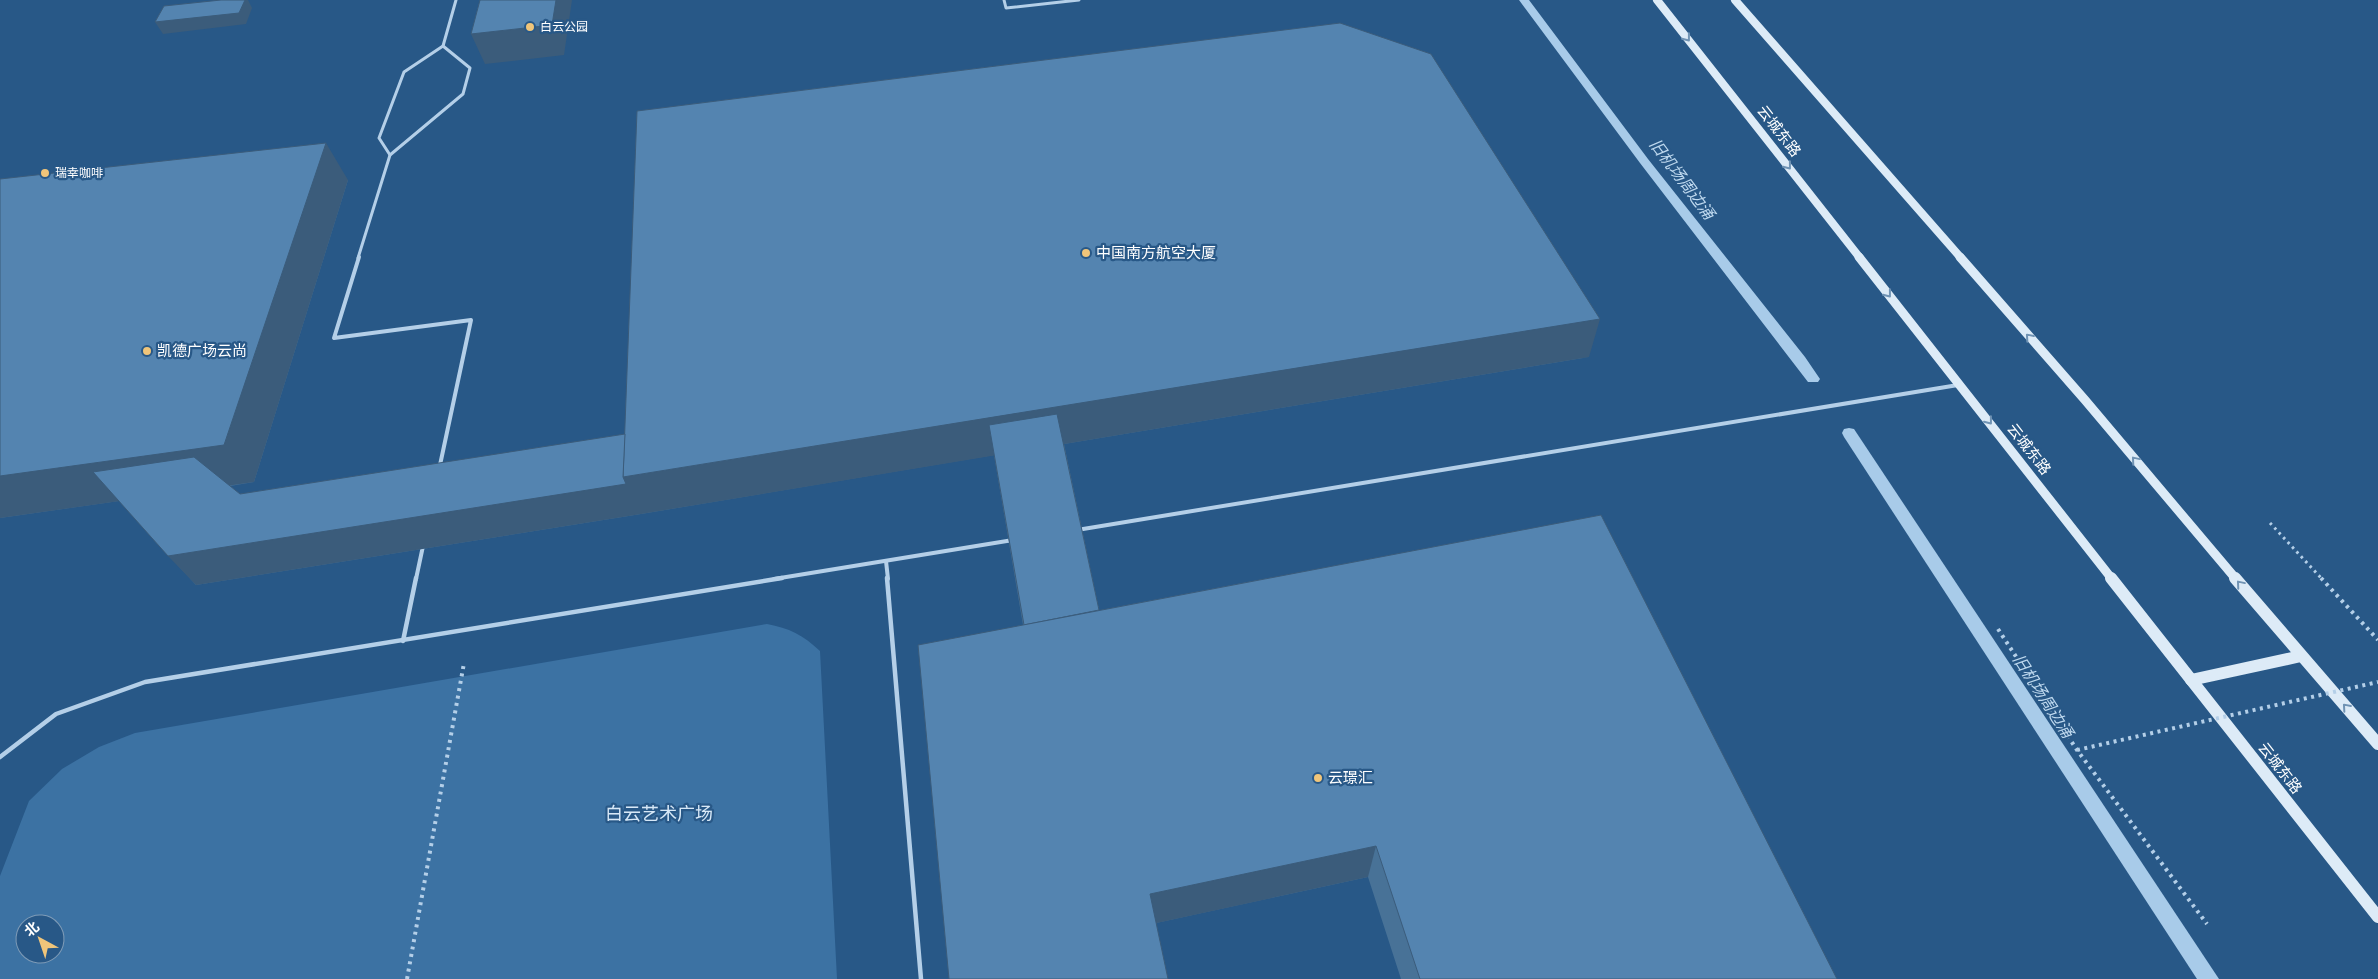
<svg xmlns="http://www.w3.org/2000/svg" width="2378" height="979" viewBox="0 0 2378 979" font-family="Roboto,'Noto Sans SC',sans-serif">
<rect width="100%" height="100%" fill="#285887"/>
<!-- green -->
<path fill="#3c72a3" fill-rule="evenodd" d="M767 624C789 628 803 635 820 651L837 979H0V876L29 801 62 769 99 747 135 733ZM25 924H55V954H25Z"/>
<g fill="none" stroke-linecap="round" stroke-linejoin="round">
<!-- stream -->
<g fill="#a8cbe9" fill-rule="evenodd">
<path d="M1519 0H1529L1648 159 1805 357 1820 379 1818 382H1808L1640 163Z"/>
<path d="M1849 428 1854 429 2219 979H2197L1844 437 1842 433 1844 429Z"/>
</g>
<!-- path-far1 -->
<path stroke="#b4cfe8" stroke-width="3" stroke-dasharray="2.5 4" stroke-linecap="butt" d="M2270 523 2322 579"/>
<!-- path -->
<g stroke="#b4cfe8" stroke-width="4" stroke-dasharray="3 4.5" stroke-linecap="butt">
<path d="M2321 578 2378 640"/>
<path d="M1998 629 2077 750 2207 924"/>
<path d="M407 979 464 663"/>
</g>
<!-- lane-far2 -->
<g stroke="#b4cfe8" stroke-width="3">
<path d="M1004 0 1006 8 1079 0"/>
<path d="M390 155 379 138 404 72 443 46 456 0"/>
<path d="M358 258 390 155 463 94 470 68 443 46"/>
</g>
<!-- lane-far1 -->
<g stroke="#b4cfe8" stroke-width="4">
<path d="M359 257 334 338 471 320 440 465"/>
<path d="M1077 530 1958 385"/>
<path d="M886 561 888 579"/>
<path d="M416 579 423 546"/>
<path d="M774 579 1013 540"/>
</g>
<!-- lane -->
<g stroke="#b4cfe8" stroke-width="4.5">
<path d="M887 578 921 979"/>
<path d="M403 641 416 578"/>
<path d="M0 757 56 714 145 682 782 578"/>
</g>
<!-- secondary-far2 -->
<g stroke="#ddebf7" stroke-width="8">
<path d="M1657 0 1860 258"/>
<path d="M1735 0 1961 258"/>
</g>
<!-- secondary-far1 -->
<g stroke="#ddebf7" stroke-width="9">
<path d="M1859 257 2112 579"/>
<path d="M1960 257 2085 400 2236 579"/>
</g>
<!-- secondary -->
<g stroke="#ddebf7" stroke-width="12">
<path d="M2111 578 2378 917"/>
<path d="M2235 578 2378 744"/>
<path d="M2191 680 2301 656"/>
</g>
<!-- path-bridge -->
<path stroke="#b4cfe8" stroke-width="4" stroke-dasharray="3 4.5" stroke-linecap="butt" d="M2077 750 2378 682"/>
</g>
<!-- wall -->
<path fill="#487297" d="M0 179 348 180 254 482 230 486 240 494 1589 357 1064 444 1099 610 1837 979H1401L1368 877 1156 923 1023 625 994 455 641 514 196 585 119 501 0 518Z"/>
<!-- shaded-wall -->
<g fill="#3b5c7b">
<path d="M245 0H248L252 8 246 24 163 34 155 22Z"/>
<path d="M556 0H572L564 55 485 64 471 34Z"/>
<path d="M326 143 348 180 254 482 0 518V476Z"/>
<path d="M1600 319 1589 357 641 514 196 585 168 556 623 477Z"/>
<path d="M1376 846 1368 877 1152 924 1150 894Z"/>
</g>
<!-- building -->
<g fill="#5484b0" stroke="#3b5c7b">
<path d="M221 0H245L239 13 155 22 164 6Z"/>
<path d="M480 0H556L552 25 471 34Z"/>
<path d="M1340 23 1431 54 1600 319 623 477 637 111Z"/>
<path d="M326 143 224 445 0 476V179Z"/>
<path d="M1057 414 1099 610 1024 625 989 425Z"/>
<path d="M625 434 623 477 626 484 168 556 93 472 194 457 240 494Z"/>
<path d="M1601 515 1837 979H1420L1376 846 1150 894 1168 979H949L918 645Z"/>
</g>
<!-- one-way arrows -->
<defs><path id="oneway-chevron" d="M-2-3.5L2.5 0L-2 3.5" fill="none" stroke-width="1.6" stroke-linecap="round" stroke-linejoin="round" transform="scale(1.25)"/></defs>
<g stroke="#7093b4">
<use href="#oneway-chevron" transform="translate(1687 38) rotate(52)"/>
<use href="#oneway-chevron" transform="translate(1788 166) rotate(52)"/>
<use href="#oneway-chevron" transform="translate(1888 294) rotate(52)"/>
<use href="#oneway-chevron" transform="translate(2029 337) rotate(-131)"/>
<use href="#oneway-chevron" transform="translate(1989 421) rotate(52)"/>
<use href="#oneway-chevron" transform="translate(2135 460) rotate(-130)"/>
<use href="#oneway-chevron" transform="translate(2240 584) rotate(-130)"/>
<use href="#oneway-chevron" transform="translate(2346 707) rotate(-131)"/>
</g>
<!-- markers -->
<g fill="#f0c57a" stroke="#285887" stroke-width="2">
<circle cx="530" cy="27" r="5"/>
<circle cx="45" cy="173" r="5"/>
<circle cx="1086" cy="253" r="5"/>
<circle cx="147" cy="351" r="5"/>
<circle cx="1318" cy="778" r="5"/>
</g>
<g text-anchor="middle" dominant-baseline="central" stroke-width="4.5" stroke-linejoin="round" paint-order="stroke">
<!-- far-poi labels -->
<g font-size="12" fill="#fff" stroke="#285887" text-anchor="start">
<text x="540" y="27">白云公园</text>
<text x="55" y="173">瑞幸咖啡</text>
</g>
<!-- street labels -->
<g font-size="15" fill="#fff" stroke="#285887">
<text transform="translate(1779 131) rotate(52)">云城东路</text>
<text transform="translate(2029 449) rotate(52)">云城东路</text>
<text transform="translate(2280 768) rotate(52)">云城东路</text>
</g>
<!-- poi labels -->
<g font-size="15" fill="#fff" stroke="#285887" text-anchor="start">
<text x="1096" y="253">中国南方航空大厦</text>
<text x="157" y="351">凯德广场云尚</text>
<text x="1328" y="778">云璟汇</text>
</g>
<!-- water labels -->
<g font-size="16" font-style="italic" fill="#bfd9ef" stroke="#285887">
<text transform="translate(1682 179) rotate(53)">旧机场周边涌</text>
<text transform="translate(2043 696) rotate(57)">旧机场周边涌</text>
</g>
<!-- near-park labels -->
<g font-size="18" fill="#d7e8f7" stroke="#285887">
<text x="659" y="813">白云艺术广场</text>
</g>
</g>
<!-- north arrow -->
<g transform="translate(40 939) rotate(320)"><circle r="24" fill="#285887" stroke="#7e9bb7"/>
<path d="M0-4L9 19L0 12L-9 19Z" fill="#f0c57a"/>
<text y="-8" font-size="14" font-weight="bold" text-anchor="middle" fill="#ffffff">北</text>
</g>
</svg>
